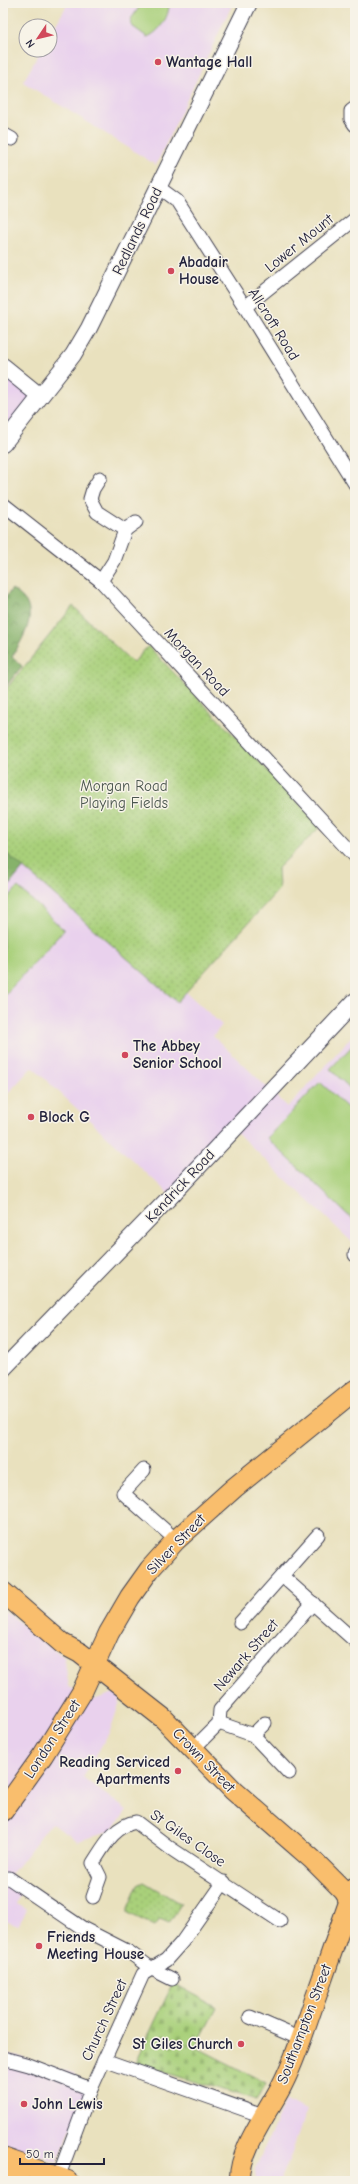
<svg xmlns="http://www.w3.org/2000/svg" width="358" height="2184" viewBox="0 0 358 2184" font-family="'Comic Neue',sans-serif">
<defs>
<pattern id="forest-crowns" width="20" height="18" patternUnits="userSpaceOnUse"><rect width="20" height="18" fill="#86b26a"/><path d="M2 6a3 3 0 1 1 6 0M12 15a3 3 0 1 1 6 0" fill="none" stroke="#6d9058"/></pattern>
<pattern id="cemetery-stones" width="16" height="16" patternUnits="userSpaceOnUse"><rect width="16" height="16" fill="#a9d07a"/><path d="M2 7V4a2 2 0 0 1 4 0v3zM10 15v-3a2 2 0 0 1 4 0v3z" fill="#91b26a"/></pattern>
<pattern id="park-dots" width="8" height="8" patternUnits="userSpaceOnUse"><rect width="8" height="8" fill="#a9d07a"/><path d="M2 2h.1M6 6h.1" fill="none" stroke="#91b26a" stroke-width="1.8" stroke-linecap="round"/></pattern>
</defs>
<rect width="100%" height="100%" fill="#f7f3e8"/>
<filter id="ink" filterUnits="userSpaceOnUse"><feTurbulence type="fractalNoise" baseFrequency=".025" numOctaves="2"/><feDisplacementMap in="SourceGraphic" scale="8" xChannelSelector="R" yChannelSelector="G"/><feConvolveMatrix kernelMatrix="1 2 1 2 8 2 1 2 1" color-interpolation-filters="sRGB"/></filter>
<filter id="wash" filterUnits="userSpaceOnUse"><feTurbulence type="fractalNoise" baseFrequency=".012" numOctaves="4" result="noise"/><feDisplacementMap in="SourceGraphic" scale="16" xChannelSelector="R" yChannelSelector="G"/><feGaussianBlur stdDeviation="0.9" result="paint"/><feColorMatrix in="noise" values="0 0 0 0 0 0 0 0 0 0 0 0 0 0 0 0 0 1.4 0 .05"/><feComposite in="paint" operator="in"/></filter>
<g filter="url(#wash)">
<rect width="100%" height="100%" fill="#e9e1be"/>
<!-- built -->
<g fill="#e9d1ed">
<path d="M68 3H233L156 165 23 82 41 50H50V35Z"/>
<path d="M3 374 33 397 3 436Z"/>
<path d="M3 850 177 1001 186 992 222 1025 213 1036 288 1107 355 1033V1245L233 1129 171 1196 32 1067 3 1099Z"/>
<path d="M3 1610 64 1657 69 1686 90 1701 114 1693 121 1698 110 1731 83 1778 127 1810 112 1831 78 1841 51 1823 6 1881 20 1894 16 1904 27 1910 18 1926 3 1920Z"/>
<path d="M3 2052 74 2073 87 2094 57 2162 3 2143Z"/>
<path d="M286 2100 307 2110 289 2160 280 2181H256L255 2169Z"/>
</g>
<!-- grass -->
<g fill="#a9d07a" stroke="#66795a">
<path d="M142 3H169C170 16 159 33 147 37L132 26 131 19Z"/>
<path d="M18 887 64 930 3 997V903Z"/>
<path d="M355 1043V1093L330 1069Z"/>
<path d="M320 1082 355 1115V1222L267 1138Z"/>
</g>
<!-- forest -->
<g fill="url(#forest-crowns)" stroke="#546a52">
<path d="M12 589C16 592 23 597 26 602 36 620 21 641 12 657L22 666 3 690V601Z"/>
<path d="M3 850 24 867 3 893Z"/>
</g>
<!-- cemetery -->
<path fill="url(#cemetery-stones)" stroke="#66795a" d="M173 1983 217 2007 196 2047 266 2083 257 2100 143 2066 136 2062Z"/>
<!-- park -->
<g fill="url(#park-dots)" stroke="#66795a">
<path d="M73 606 133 663 148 646 321 826 278 868 279 889 177 1002 3 850V693Z"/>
<path d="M144 1882 181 1904 169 1923 160 1919 155 1926 128 1913V1908L138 1885Z"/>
</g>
</g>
<g filter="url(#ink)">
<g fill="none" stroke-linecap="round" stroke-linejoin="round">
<!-- minor casing -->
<g stroke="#403f4f" stroke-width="15">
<g id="minor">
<path d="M355 108 351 111V119L355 125"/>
<path d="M3 134 12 139"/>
<path d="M158 187 177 201 245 307 355 484"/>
<path d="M245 307 355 219"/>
<path d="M100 478 93 489 90 499 97 512 125 530 114 561 101 581"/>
<path d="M3 504 101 581 355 856"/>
<path d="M125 530 136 522"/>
<path d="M355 1254V1255"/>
<path d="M144 1470 123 1493 176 1540"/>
<path d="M282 1576 355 1641"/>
<path d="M240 1623 318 1535"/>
<path d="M219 1723 253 1735 289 1773"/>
<path d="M253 1735 265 1723"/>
<path d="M194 1748 219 1723 220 1710 313 1603"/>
<path d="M9 1878 84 1929 129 1952 152 1969 172 1979"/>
<path d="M93 1897 100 1877 93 1863C104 1846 115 1825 136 1822L170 1848 280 1921"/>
<path d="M250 2017 301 2039"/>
<path d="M3 2058 29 2065 91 2089"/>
<path d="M104 2060 263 2116"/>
<path d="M58 2178 91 2089 143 1974 166 1960 182 1942 224 1882"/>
</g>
</g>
<!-- tertiary casing -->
<g stroke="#403f4f" stroke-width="18">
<g id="tertiary">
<path d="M3 366 40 396"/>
<path d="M3 444 73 355 89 328 249 3"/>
<path d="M3 1369 171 1196 355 1001"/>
</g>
</g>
<!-- primary casing -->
<g stroke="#403f4f" stroke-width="22">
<g id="primary">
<path d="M3 1592 63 1644 80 1653 163 1718 234 1791 312 1859 343 1890 350 1901"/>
<path d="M3 1811 43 1755 82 1692 109 1633 130 1597 150 1569 176 1540 234 1488 355 1390"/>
<path d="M3 2158 68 2181"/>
<path d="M3 2176 19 2181"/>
<path d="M240 2181C238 2151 269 2111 282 2085 297 2056 306 2024 317 1994 329 1959 342 1923 354 1888"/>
</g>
</g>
<!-- minor -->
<use href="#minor" stroke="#fff" stroke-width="13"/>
<!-- tertiary -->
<use href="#tertiary" stroke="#fff" stroke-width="16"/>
<!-- primary -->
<use href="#primary" stroke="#f9be6d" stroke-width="20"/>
</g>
</g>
<!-- markers -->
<g fill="#d1495b" stroke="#f7f3e8" stroke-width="1.5">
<circle cx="158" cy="62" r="4"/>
<circle cx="171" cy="271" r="4"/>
<circle cx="125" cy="1055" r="4"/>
<circle cx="31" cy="1117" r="4"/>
<circle cx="178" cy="1771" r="4"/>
<circle cx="39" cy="1946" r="4"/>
<circle cx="241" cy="2044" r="4"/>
<circle cx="24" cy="2104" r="4"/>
</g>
<g text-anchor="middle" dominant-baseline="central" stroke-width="3" stroke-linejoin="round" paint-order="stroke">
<!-- poi labels -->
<g font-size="15" font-weight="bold" fill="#22223b" stroke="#f7f3e8" text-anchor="start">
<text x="166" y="62">Wantage Hall</text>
<text x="179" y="262">Abadair<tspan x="179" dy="17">House</tspan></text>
<text x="133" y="1046">The Abbey<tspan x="133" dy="17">Senior School</tspan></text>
<text x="39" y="1117">Block G</text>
<text x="170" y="1762" text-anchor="end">Reading Serviced<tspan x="170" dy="17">Apartments</tspan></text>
<text x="47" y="1937">Friends<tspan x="47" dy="17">Meeting House</tspan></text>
<text x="233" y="2044" text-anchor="end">St Giles Church</text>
<text x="32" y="2104">John Lewis</text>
</g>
<!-- street labels -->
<g font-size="15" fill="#22223b" stroke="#f7f3e8">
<text transform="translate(137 231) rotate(-64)">Redlands Road</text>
<text transform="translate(299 243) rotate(-39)">Lower Mount</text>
<text transform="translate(274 324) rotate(58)">Allcroft Road</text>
<text transform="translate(197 662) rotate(47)">Morgan Road</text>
<text transform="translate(180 1186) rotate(-47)">Kendrick Road</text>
<text transform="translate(176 1544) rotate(-46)">Silver Street</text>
<text transform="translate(246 1655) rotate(-49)">Newark Street</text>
<text transform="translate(52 1739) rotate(-57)">London Street</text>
<text transform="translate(204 1760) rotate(46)">Crown Street</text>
<text transform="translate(188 1838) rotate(35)">St Giles Close</text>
<text transform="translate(104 2020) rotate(-65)">Church Street</text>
<text transform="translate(304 2024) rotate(-69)">Southampton Street</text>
</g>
<!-- park labels -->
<g font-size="15" fill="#4a564e" stroke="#f7f3e8">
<text x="124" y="786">Morgan Road<tspan x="124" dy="17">Playing Fields</tspan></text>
</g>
</g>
<!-- margin -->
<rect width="358" height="2184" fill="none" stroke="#f7f3e8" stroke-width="16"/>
<!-- north arrow -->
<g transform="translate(38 38) rotate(235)"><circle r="19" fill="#f7f3e8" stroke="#a29fa3"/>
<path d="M0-3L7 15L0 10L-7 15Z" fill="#d1495b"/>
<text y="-6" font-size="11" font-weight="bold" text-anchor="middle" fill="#22223b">N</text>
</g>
<!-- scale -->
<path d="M20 2158v6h84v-6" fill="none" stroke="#22223b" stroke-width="2"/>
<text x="26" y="2158" font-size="12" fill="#22223b" stroke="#f7f3e8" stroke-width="3" paint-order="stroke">50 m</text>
</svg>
